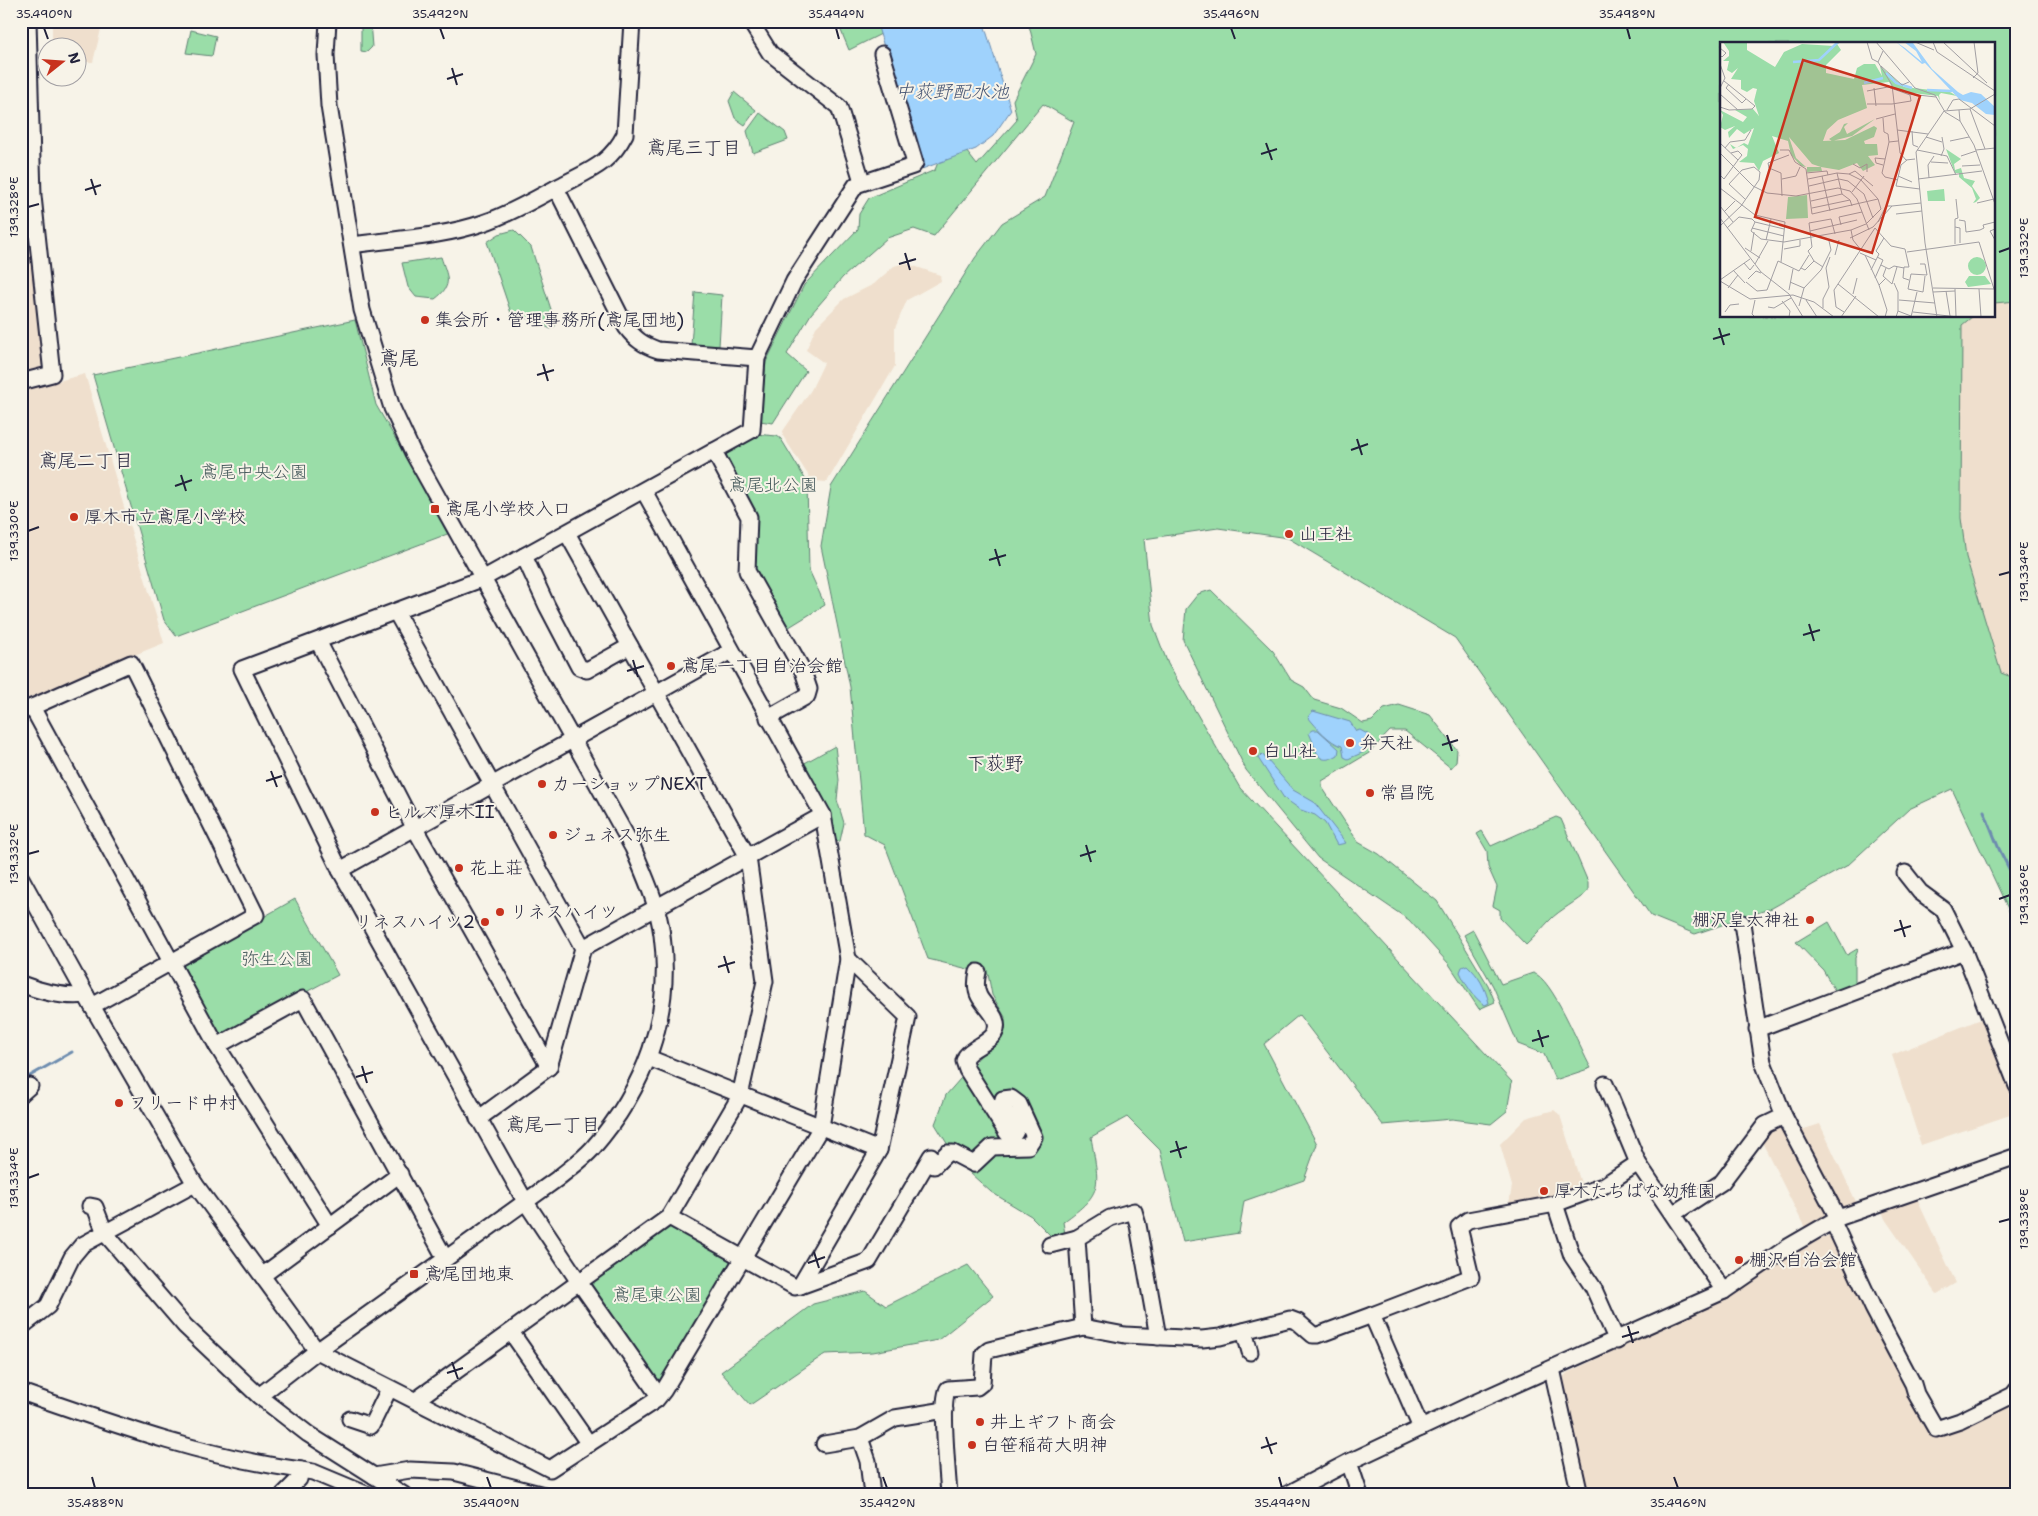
<svg xmlns="http://www.w3.org/2000/svg" width="2038" height="1516" viewBox="0 0 2038 1516" font-family="'Shantell Sans','Klee One',sans-serif">
<rect width="100%" height="100%" fill="#f7f3e8"/>
<filter id="ink" filterUnits="userSpaceOnUse"><feTurbulence type="fractalNoise" baseFrequency=".02" numOctaves="2"/><feDisplacementMap in="SourceGraphic" scale="10" xChannelSelector="R" yChannelSelector="G"/><feConvolveMatrix kernelMatrix="1 2 1 2 8 2 1 2 1" color-interpolation-filters="sRGB"/></filter>
<g filter="url(#ink)">
<!-- built -->
<g fill="#efdfcd">
<path d="M52 21H103L93 62H78V48L52 47Z"/>
<path d="M21 204 26 210 44 363 38 370 21 375Z"/>
<path d="M1994 241 2017 250V719L1962 682 1893 316H1994Z"/>
<path d="M905 263 940 275 941 281 907 300 895 328V366L827 482 812 481 783 436V431L811 390 824 363 806 350 816 327 844 299 874 284 894 266Z"/>
<path d="M85 374 164 643 21 701V391Z"/>
<path d="M1986 1017 2012 1089 2016 1113 1921 1145 1892 1055Z"/>
<path d="M1554 1110 1560 1115 1583 1190 1508 1210 1512 1186 1500 1144 1526 1118Z"/>
<path d="M1781 1122 1832 1215 1806 1230 1760 1138Z"/>
<path d="M1820 1124 1858 1206 1843 1211 1795 1132Z"/>
<path d="M1916 1197 1956 1283 1937 1294 1885 1219 1882 1211Z"/>
<path d="M1830 1235 1835 1237 1934 1434 2017 1397V1495H1586L1562 1379 1567 1373 1731 1295 1807 1245Z"/>
</g>
<!-- green -->
<g fill="#9adda8" stroke="#5e8072">
<path d="M361 21H370L372 47 367 52 361 51Z"/>
<path d="M837 21H907L849 50Z"/>
<path d="M1028 21H2017V301L1994 303V44H1722V316H1973L1962 325 1961 518 1966 557 2001 673 2017 679V928L1952 789 1909 809 1848 865 1772 908 1695 934 1651 916 1455 638 1288 538 1218 528 1144 539 1153 625 1168 664 1240 788 1512 1082 1507 1111 1491 1124 1452 1119 1383 1125 1299 1015 1264 1044 1317 1144 1304 1180 1244 1201 1239 1233 1183 1242 1160 1150 1127 1117 1091 1137C1099 1186 1105 1192 1063 1222L1065 1234 1053 1238 1031 1216 991 1192 959 1163 935 1124 946 1095 1003 1030 1005 1017 992 995 988 974 928 959 885 845 864 834 850 687 821 546 831 487 975 258 1002 223 1045 197 1074 122 1043 104 934 236 914 229 887 238 843 277 811 314 787 354 806 371 773 423 760 421 766 362 804 285 858 229 859 214 869 198 935 170 944 147 959 142 977 165 1017 120 1013 100 1036 54Z"/>
<path d="M191 30 216 36 212 56 186 53Z"/>
<path d="M734 92 756 110 745 125 735 118 729 101Z"/>
<path d="M760 113 785 132 788 140 753 153 747 131Z"/>
<path d="M514 230 531 247 556 325 551 329 525 317 512 316 487 242 499 234Z"/>
<path d="M441 257C447 276 454 285 435 299L416 297 408 287 402 263Z"/>
<path d="M695 292 722 295 719 346 691 345Z"/>
<path d="M355 320 376 405 450 533 176 636 164 620 93 375Z"/>
<path d="M755 434 777 436 781 439 807 482 809 570 825 605 786 629 753 572 756 516 722 457 724 452Z"/>
<path d="M1211 590 1273 651 1291 680 1304 687 1314 700 1341 708 1363 723 1372 721 1384 709 1399 705 1430 715 1457 750 1456 762 1451 768 1405 731H1390L1369 753 1322 781V787L1358 842 1379 854 1437 901 1488 985 1495 1002 1479 1009 1449 964 1409 920 1318 858 1246 770 1183 640 1186 609 1198 594Z"/>
<path d="M835 746 839 780 837 800 844 823 840 841 835 842 801 765Z"/>
<path d="M1556 817 1561 819 1588 882V891C1577 902 1559 910 1550 920 1543 927 1535 937 1526 945L1500 918V910L1493 906 1497 887 1488 867 1487 851 1477 834 1482 831 1491 846Z"/>
<path d="M295 899 338 975 222 1037 218 1036 180 968 181 964Z"/>
<path d="M1829 922 1847 955 1857 949 1858 950 1855 958V987L1837 994 1823 970 1796 942Z"/>
<path d="M1473 930 1501 984 1533 973C1552 977 1580 1049 1591 1068L1555 1080 1544 1054 1518 1044 1493 986 1464 935Z"/>
<path d="M666 1225 732 1259 733 1265 661 1386 589 1287V1281Z"/>
<path d="M968 1265 993 1296 938 1340 873 1352 825 1354 750 1405 721 1372 813 1304 865 1291 886 1306Z"/>
</g>
<!-- water -->
<g fill="#9fd2fc" stroke="#6d8caf">
<path d="M876 21H983L1011 110 993 136 976 149 922 169Z"/>
<path d="M1313 711 1350 722 1356 731 1360 730 1371 736 1372 743 1364 752 1348 759 1344 757 1342 746C1330 743 1316 727 1308 717Z"/>
<path d="M1313 730H1318L1339 749 1338 755C1316 768 1317 749 1309 733Z"/>
<path d="M1262 754 1293 790 1314 802 1346 843 1337 845 1325 823 1315 815 1301 810 1284 798 1258 758Z"/>
<path d="M1467 965C1479 976 1485 987 1489 1003L1485 1005C1474 999 1465 983 1460 972L1462 967Z"/>
</g>
<g fill="none" stroke-linecap="round" stroke-linejoin="round">
<!-- stream -->
<g stroke="#6d8caf" stroke-width="3">
<path d="M1984 811 1999 849 2017 884"/>
<path d="M21 1081 72 1052"/>
</g>
<!-- minor casing -->
<g stroke="#22223b" stroke-width="19">
<g id="minor">
<path d="M750 21 770 53 839 107 862 181"/>
<path d="M556 188 626 327C635 339 643 345 658 350L757 358"/>
<path d="M352 245C395 239 442 237 483 223 511 214 536 198 562 185 590 170 610 164 625 134L632 21"/>
<path d="M21 382 52 374 33 196 28 21"/>
<path d="M714 451 749 517 747 571 803 671 809 689 807 696 768 718"/>
<path d="M524 556 547 606 579 667 587 670 630 646"/>
<path d="M396 612 583 948 549 1067 478 1119"/>
<path d="M318 641 414 827 549 1067"/>
<path d="M32 707 217 1046 330 1226"/>
<path d="M21 712 131 663 256 915 92 1006"/>
<path d="M340 870 731 651"/>
<path d="M1905 873 1920 892 1943 909 1964 951 2017 1086"/>
<path d="M21 878 92 1006 195 1184 317 1351 550 1469 656 1400 664 1390 821 1127 848 959 823 815 644 491"/>
<path d="M1742 923 1763 1062 1784 1116 1838 1218"/>
<path d="M583 948 823 815"/>
<path d="M21 984C42 992 64 998 86 995"/>
<path d="M1757 1029 1964 951"/>
<path d="M217 1046 303 999 445 1258"/>
<path d="M649 1058 879 1150"/>
<path d="M1605 1084 1638 1163 1724 1291"/>
<path d="M21 1094 30 1086"/>
<path d="M934 1166 947 1153H953L974 1164 992 1147 1028 1146 1034 1137 1019 1104 1011 1098 1003 1099 1001 1108 1019 1125 1015 1133H1007L967 1070 964 1061 966 1056C973 1047 987 1044 994 1034 1003 1019 985 1008 979 996 975 988 976 980 978 972"/>
<path d="M1555 1204 1572 1256 1593 1287 1617 1341"/>
<path d="M90 1206 95 1207 105 1233 185 1326 259 1396 308 1434 404 1495"/>
<path d="M1673 1214 1722 1182 1765 1125 1784 1116"/>
<path d="M669 1217 795 1287 800 1286 869 1261 931 1156"/>
<path d="M1833 1222 1873 1308 1913 1384 1916 1394 1936 1429 1960 1421 2013 1395 2017 1390"/>
<path d="M1050 1245 1077 1238"/>
<path d="M263 1275 400 1174"/>
<path d="M800 1286 879 1150 908 1017 848 959"/>
<path d="M1372 1315 1471 1277 1459 1227 1468 1220 1555 1204 1603 1186 1638 1163"/>
<path d="M21 1327 48 1306 72 1257 82 1245 195 1184"/>
<path d="M1083 1327 1077 1238 1110 1218 1134 1211 1138 1225 1158 1337"/>
<path d="M1244 1331 1250 1352"/>
<path d="M511 1332 589 1444"/>
<path d="M1552 1369 1580 1495"/>
<path d="M21 1392C113 1424 204 1457 301 1470L299 1479 283 1495"/>
<path d="M259 1396 317 1351 557 1179C569 1169 582 1160 592 1149 644 1090 673 1015 662 935 658 904 645 877 633 848L413 453 392 408 362 310 329 106 326 55 328 21"/>
<path d="M659 1396 579 1282 525 1201 340 870 242 669 484 578 752 430 757 358 794 281 856 185 913 166 915 163 882 54"/>
<path d="M416 1400 669 1217 740 1096 765 981 748 857 567 533"/>
<path d="M350 1419 371 1426 389 1389"/>
<path d="M860 1438 868 1461 872 1495"/>
<path d="M824 1444 860 1438 895 1418 945 1410"/>
<path d="M1349 1462 1360 1495"/>
<path d="M301 1470 313 1472 368 1495"/>
<path d="M374 1476 410 1470 454 1472 544 1495"/>
<path d="M949 1495C948 1476 940 1401 948 1389L977 1387 982 1383 984 1354 989 1350 1083 1327 1125 1335 1202 1339 1220 1337 1290 1319 1298 1322 1313 1335H1318L1372 1315 1421 1428"/>
<path d="M1286 1495 1349 1462 1474 1403 1724 1291 1788 1247 1838 1218 2017 1156"/>
</g>
</g>
<!-- minor -->
<use href="#minor" stroke="#f7f3e8" stroke-width="15"/>
</g>
</g>
<!-- ticks -->
<path fill="none" stroke="#22223b" stroke-width="2" d="M44 28 48 39M440 28 444 39M836 28 839 39M1231 28 1235 39M1627 28 1630 39M452 68 457 85M447 79 463 74M1266 143 1272 160M1261 154 1277 149M91 179 96 195M85 190 101 185M28 207 39 204M1999 252 2010 248M905 253 910 270M899 264 916 259M1719 328 1724 345M1713 339 1730 334M543 364 548 381M537 375 554 370M1357 439 1362 455M1351 450 1368 444M181 475 186 491M175 486 192 480M28 531 39 527M995 549 1000 566M989 560 1006 555M1999 575 2010 572M1809 624 1814 641M1803 635 1820 630M633 660 638 677M627 671 644 666M1447 735 1452 751M1442 745 1458 740M271 771 277 787M266 781 282 776M1086 845 1091 862M28 854 39 851M1080 856 1096 851M1999 899 2010 895M1900 920 1905 937M1894 931 1911 926M724 956 729 973M718 967 735 962M1538 1030 1543 1047M1532 1041 1549 1036M362 1066 367 1083M356 1077 373 1072M1176 1141 1181 1158M1170 1152 1187 1147M28 1178 39 1174M1999 1222 2010 1219M814 1252 819 1268M808 1263 825 1257M1628 1326 1633 1343M1622 1337 1639 1332M452 1362 458 1379M447 1373 463 1368M1266 1437 1272 1454M1261 1448 1277 1443M92 1477 95 1488M487 1477 491 1488M883 1477 887 1488M1279 1477 1282 1488M1674 1477 1678 1488"/>
<!-- markers -->
<g fill="#c8321e" stroke="#f7f3e8" stroke-width="2">
<circle cx="425" cy="320" r="5"/>
<rect x="430" y="504" width="10" height="10" rx="2.5"/>
<circle cx="74" cy="517" r="5"/>
<circle cx="1289" cy="534" r="5"/>
<circle cx="671" cy="666" r="5"/>
<circle cx="1350" cy="743" r="5"/>
<circle cx="1253" cy="751" r="5"/>
<circle cx="542" cy="784" r="5"/>
<circle cx="1370" cy="793" r="5"/>
<circle cx="375" cy="812" r="5"/>
<circle cx="553" cy="835" r="5"/>
<circle cx="459" cy="868" r="5"/>
<circle cx="500" cy="912" r="5"/>
<circle cx="1810" cy="920" r="5"/>
<circle cx="485" cy="922" r="5"/>
<circle cx="119" cy="1103" r="5"/>
<circle cx="1544" cy="1191" r="5"/>
<circle cx="1739" cy="1260" r="5"/>
<rect x="409" y="1269" width="10" height="10" rx="2.5"/>
<circle cx="980" cy="1422" r="5"/>
<circle cx="972" cy="1445" r="5"/>
</g>
<g text-anchor="middle" dominant-baseline="central" stroke-width="4" stroke-linejoin="round" paint-order="stroke">
<!-- poi labels -->
<g font-size="18" fill="#22223b" stroke="#f7f3e8" text-anchor="start">
<text x="435" y="320">集会所・管理事務所(鳶尾団地)</text>
<text x="445" y="509">鳶尾小学校入口</text>
<text x="84" y="517">厚木市立鳶尾小学校</text>
<text x="1299" y="534">山王社</text>
<text x="681" y="666">鳶尾一丁目自治会館</text>
<text x="1360" y="743">弁天社</text>
<text x="1263" y="751">白山社</text>
<text x="552" y="784">カーショップNEXT</text>
<text x="1380" y="793">常昌院</text>
<text x="385" y="812">ヒルズ厚木II</text>
<text x="563" y="835">ジュネス弥生</text>
<text x="469" y="868">花上荘</text>
<text x="510" y="912">リネスハイツ</text>
<text x="1800" y="920" text-anchor="end">棚沢皇太神社</text>
<text x="475" y="922" text-anchor="end">リネスハイツ2</text>
<text x="129" y="1103">フリード中村</text>
<text x="1554" y="1191">厚木たちばな幼稚園</text>
<text x="1749" y="1260">棚沢自治会館</text>
<text x="424" y="1274">鳶尾団地東</text>
<text x="990" y="1422">井上ギフト商会</text>
<text x="982" y="1445">白笹稲荷大明神</text>
</g>
<!-- park labels -->
<g font-size="18" fill="#465a5c" stroke="#f7f3e8">
<text x="254" y="472">鳶尾中央公園</text>
<text x="773" y="485">鳶尾北公園</text>
<text x="277" y="959">弥生公園</text>
<text x="657" y="1295">鳶尾東公園</text>
</g>
<!-- water labels -->
<g font-size="19" font-style="italic" fill="#485775" stroke="#f7f3e8">
<text x="952" y="91">中荻野配水池</text>
</g>
<!-- neighbourhood labels -->
<g font-size="19" fill="#22223b" stroke="#f7f3e8">
<text x="694" y="147">鳶尾三丁目</text>
<text x="86" y="460">鳶尾二丁目</text>
<text x="995" y="763">下荻野</text>
<text x="553" y="1124">鳶尾一丁目</text>
</g>
<!-- quarter labels -->
<g font-size="20" fill="#22223b" stroke="#f7f3e8">
<text x="399" y="358">鳶尾</text>
</g>
</g>
<!-- overview -->
<g transform="translate(1720 42)">
<rect width="275" height="275" fill="#f7f3e8"/>
<path d="M3 0H27V8L55 25 64 10 82 2 114 4 116 0H122L117 2 121 8 106 23V31L134 37 137 26 144 22H155L162 34 160 24 184 45 230 50 237 54 221 51 219 53 220 59 218 54 184 50 172 45 169 40 142 43 147 66 118 78 107 88 103 99 125 98 154 84 157 86 154 95 144 99 145 102H157L158 113 148 114 155 123 143 129 137 121 119 128 101 125 102 129 87 130V125H101L92 122 69 95 76 116 86 125 81 124 71 113 68 99 52 94 59 111 43 119 39 129 34 121 19 120 27 114 28 107 23 103 13 107 10 102 16 106 24 101 28 103 34 86 24 92 17 87 9 96 8 90 15 84 5 88 0 85 3 73 0 68 23 80 27 75 15 68 33 67 39 74 34 59 37 47 33 46 27 50 21 47V38L11 37 18 26 12 31 7 28 9 19H3L9 14V9ZM155 77 132 94 112 99 109 97 120 90 124 82 128 81 124 85 127 92ZM226 107 241 117 234 122 235 128 241 126 244 136 255 139 252 144 260 156 256 160 253 161 256 157 252 146 239 135V131H235ZM224 147 225 159H208L207 149ZM87 153 88 176 66 177 68 155ZM248 224a9 9 0 1 1 18 0a9 9 0 1 1-18 0ZM249 234H265L271 242 248 245 245 240Z" fill="#9adda8"/>
<path d="M176 0 185 6 202 20 196 9 184 0 193 1 212 27 238 50 243 53 251 50 261 52 275 65V73L266 72 252 61 240 58 205 21 202 22Z" fill="#9fd2fc"/>
<path fill="none" stroke="#9fd2fc" stroke-width="2.5" d="M73 20 99 18 118 0M166 31 176 41 192 46M144 41 163 36M207 48 232 49"/>
<path fill="none" stroke="#a29fa3" stroke-width="1" d="M147 0 152 17 158 20M156 0 195 46 215 53 225 70 240 79M195 0 214 8M213 0 217 10 275 49M223 0 267 41M0 6 6 11 2 15 0 13M163 9 158 20 172 43 180 111 186 118 195 117M0 22 5 36 0 46M161 24 182 43 189 40M253 36 258 31 254 0M9 42 6 46 22 61 26 57M154 46 156 64M147 49 168 45 190 53 191 59 172 62M0 52 18 68M189 52 216 55M147 62H172M0 65 9 68 32 67 35 64 4 39M250 67 265 107M227 68 233 58 239 57 275 84M239 68 240 79 254 103 275 162M163 76 164 90 168 92 169 100M156 77 175 72M177 88 208 92M192 89 193 103 198 105M206 95 222 100M230 99 249 95M0 101 18 118 4 137 0 133M5 106 10 100 25 98 31 88M60 108H69L75 120 86 127 92 172 158 157M197 108 227 114 236 133M256 108 275 106M0 111 33 144 47 151 76 154 118 146 130 149 137 157 149 188M11 111 18 109 22 113 18 118M221 114 224 107 222 95M241 114 256 109M187 118 181 123 176 144 200 147M211 120 228 121M133 122 140 126 147 122V130M163 123 156 121 155 116 165 117M242 124 260 123M86 131 107 129 108 133M117 131 122 152M129 132 135 129 153 144M102 134 110 169M178 134 192 140M209 136 208 123 214 114M62 137 76 134 80 125M198 137 262 129M178 138 165 135 162 131 169 100 178 99M89 144 119 137 128 139 144 152 153 176M0 146 35 173 65 180 61 220M132 150 144 134M62 154 61 131 49 126 48 121 69 113M91 159 122 152 130 158 132 164M257 161 274 157M0 164 13 180M92 166 130 158M4 170 15 159M176 172 202 169M0 176 41 230 69 252 83 275M239 178 245 179 246 190 260 188 264 186 263 183 275 180M35 180 64 187M158 180 166 164H172M121 183 119 175 142 170M0 184 21 164 39 138 40 130 34 125 22 128 9 142 25 157M235 185 240 186V201M7 186 19 175 32 177 35 180 31 189 41 197 64 200 131 188 146 182 161 167 158 157 141 138 129 132 117 131 88 137M32 186 64 194M275 187 270 189 275 198M131 188 133 198 141 208M90 189 137 178M130 196 153 185 172 164 201 161M46 198 51 177M235 202V177L238 176 236 157M25 206 40 216M64 207 80 204V198M31 209 34 190M187 210 259 200 274 247 213 246M140 211 156 218M115 213 119 198M145 213 159 243 166 236M24 221 30 228 34 223M35 222 48 199M200 222H205L207 233 191 232 188 247 203 250 205 234M161 223 169 227 174 224 184 226M103 225 94 219 88 209 92 205 89 181 111 177 115 192M81 226 85 228 94 219M166 226 163 234 172 242 177 225M13 228 25 241M151 228 159 212 156 209 164 196M155 236 163 218 157 215M28 237 36 229 41 231M0 238 30 217M0 239 30 257 73 253 94 260 114 275M26 240 37 249 47 248 58 219 79 229 89 213M70 240 84 246M174 241 178 250V269M118 242 159 275M159 243 167 268 165 275M8 246 18 233M235 247 236 274M259 247 261 275M69 248 73 227M226 249 230 274M213 250 235 249M133 252 137 236M86 258 97 275M179 258 215 261M62 259 70 269 69 275M79 264 84 246 101 228 111 208 109 199M48 265 54 266 71 256M103 266V257L109 245 106 226 110 215M5 270 10 263 19 262M124 270 116 265 114 248 155 186 171 204 185 207 189 225H184L183 236 189 238M193 270 238 275M35 275 32 272 35 258M121 275 136 254M176 275 178 269 191 274M191 275 197 250M217 275 205 201 196 110 224 69 250 67 275 52"/>
<path fill="#c8321e" fill-opacity="0.15" stroke="#c8321e" stroke-width="2.5" d="M83 18 200 54 152 211 35 175Z"/>
<rect width="275" height="275" fill="none" stroke="#22223b" stroke-width="2.5"/>
</g>
<!-- margin -->
<rect width="2038" height="1516" fill="none" stroke="#f7f3e8" stroke-width="55"/>
<!-- north arrow -->
<g transform="translate(62 62) rotate(73)"><circle r="24" fill="#f7f3e8" stroke="#a29fa3"/>
<path d="M0-4L9 19L0 12L-9 19Z" fill="#c8321e"/>
<text y="-8" font-size="14" font-weight="bold" text-anchor="middle" fill="#22223b">N</text>
</g>
<rect x="28" y="28" width="1982" height="1460" fill="none" stroke="#22223b" stroke-width="2"/>
<g font-size="12" text-anchor="middle" fill="#22223b">
<text x="44" y="18">35.490°N</text>
<text x="440" y="18">35.492°N</text>
<text x="836" y="18">35.494°N</text>
<text x="1231" y="18">35.496°N</text>
<text x="1627" y="18">35.498°N</text>
<text transform="translate(14 207) rotate(-90)" y="4">139.328°E</text>
<text transform="translate(2024 248) rotate(-90)" y="4">139.332°E</text>
<text transform="translate(14 531) rotate(-90)" y="4">139.330°E</text>
<text transform="translate(2024 572) rotate(-90)" y="4">139.334°E</text>
<text transform="translate(14 854) rotate(-90)" y="4">139.332°E</text>
<text transform="translate(2024 895) rotate(-90)" y="4">139.336°E</text>
<text transform="translate(14 1178) rotate(-90)" y="4">139.334°E</text>
<text transform="translate(2024 1219) rotate(-90)" y="4">139.338°E</text>
<text x="95" y="1507">35.488°N</text>
<text x="491" y="1507">35.490°N</text>
<text x="887" y="1507">35.492°N</text>
<text x="1282" y="1507">35.494°N</text>
<text x="1678" y="1507">35.496°N</text>
</g>
</svg>
